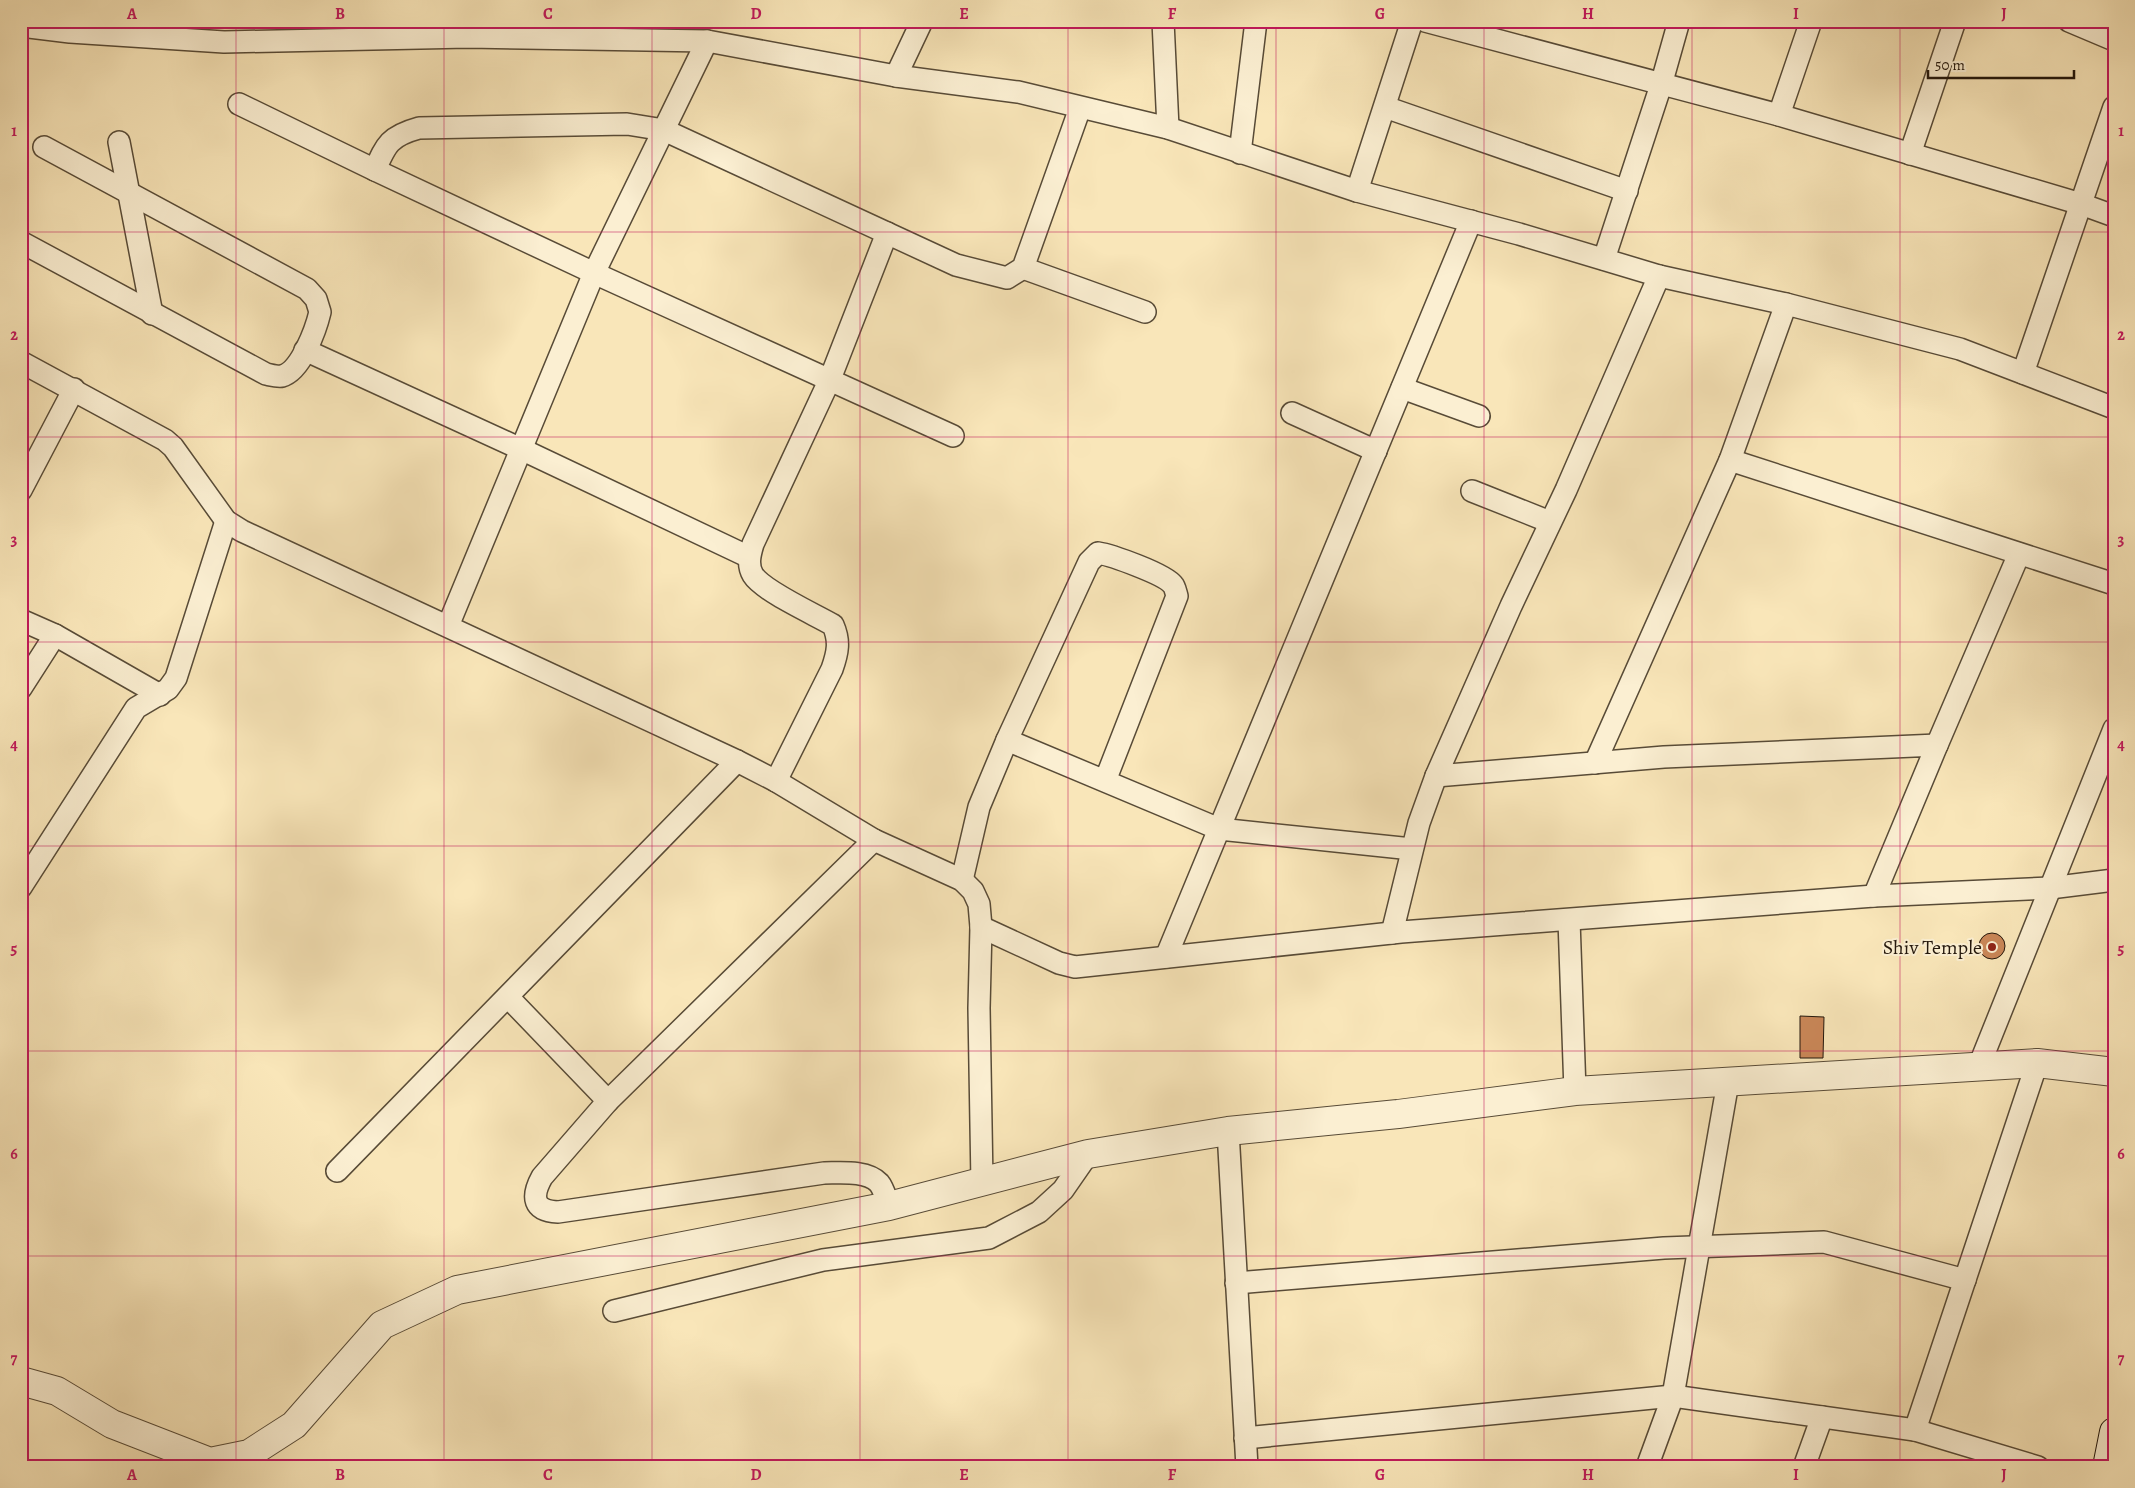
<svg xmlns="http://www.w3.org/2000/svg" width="2135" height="1488" viewBox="0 0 2135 1488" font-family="Alegreya,serif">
<rect width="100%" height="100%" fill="#f9e6b9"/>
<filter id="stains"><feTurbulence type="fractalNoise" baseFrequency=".004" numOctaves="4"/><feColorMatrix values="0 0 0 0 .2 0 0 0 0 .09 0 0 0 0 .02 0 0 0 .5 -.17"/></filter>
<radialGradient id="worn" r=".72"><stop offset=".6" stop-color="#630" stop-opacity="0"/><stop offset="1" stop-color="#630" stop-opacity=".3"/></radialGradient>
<!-- building -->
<g fill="#ca8758" stroke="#23170c">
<circle cx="1992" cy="946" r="13"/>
<path d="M1800 1016 1824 1017 1823 1058H1800Z"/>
</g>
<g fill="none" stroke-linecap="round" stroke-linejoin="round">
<!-- minor casing -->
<g stroke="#584b37" stroke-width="24">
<g id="minor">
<path d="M1163 21 1168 128"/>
<path d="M1425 21 1779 115 2081 204 2114 216"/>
<path d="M2069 21 2114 40"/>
<path d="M21 26 70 32 224 42 468 37 707 41 896 76 1018 92 1168 128 1357 191 1519 234 1659 276 1786 304 1960 349 2114 408"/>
<path d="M896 76 922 21"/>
<path d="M239 104 375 170 594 273 953 436"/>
<path d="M1385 107 1627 191"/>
<path d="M1779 115 1811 21"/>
<path d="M119 142 152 314"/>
<path d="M1240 153 1256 21"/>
<path d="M1910 154 1955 21"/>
<path d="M375 170C386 144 390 136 419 128L627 124 664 130 956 265 1007 278 1023 268 1080 108"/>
<path d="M1357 191 1412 21"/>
<path d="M21 242 266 374C271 375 278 377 282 376 301 371 316 329 320 312L316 299 307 289 44 147"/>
<path d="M1604 259 1661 85 1679 21"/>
<path d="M1023 268 1145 312"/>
<path d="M305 350 521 449 749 557"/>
<path d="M21 362 165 440 173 447 226 521 242 531 737 761 776 781 874 840 962 880 973 891 979 904 981 927 979 1008 982 1183"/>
<path d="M2023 373 2114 107"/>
<path d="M1402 388 1479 416"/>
<path d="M1292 413 1376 451"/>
<path d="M1730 460 2114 584"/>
<path d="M21 490 74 389"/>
<path d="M1472 491 1550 522"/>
<path d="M21 620 55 635 160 695"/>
<path d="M448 626 594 273 707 41"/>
<path d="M21 688 55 635"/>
<path d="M1937 745 2019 554"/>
<path d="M1595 763 1730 460 1786 304"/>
<path d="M1436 776 1664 757 1937 745 1874 896"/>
<path d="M776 781 832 669C838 652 840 641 833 625 814 614 763 591 753 575 747 565 750 554 753 544L830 379 887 233"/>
<path d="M1105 781 1177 596C1176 593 1175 587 1173 585 1165 574 1111 555 1098 553L1089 562 1007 740 1219 829 1412 849"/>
<path d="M874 840 608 1101 542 1177C531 1197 533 1211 558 1212L824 1173C840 1173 867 1170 879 1183 884 1189 886 1199 889 1206"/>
<path d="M962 880 979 807 1007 740"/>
<path d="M21 887 136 708 168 689 176 678 226 521"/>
<path d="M1569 920 1575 1091"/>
<path d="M981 927 1059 963 1075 967 1401 932 1874 896 2050 888 2114 880"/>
<path d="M1392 933 1419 823 1436 776 1511 606 1566 490 1659 276"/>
<path d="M1166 957 1471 221"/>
<path d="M508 997 608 1101"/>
<path d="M1979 1066 2114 729"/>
<path d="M1228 1131 1247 1467"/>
<path d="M337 1171 737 761"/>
<path d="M1236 1283 1664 1248 1824 1242 1965 1280"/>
<path d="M614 1311 823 1260 989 1238 1039 1212 1063 1190 1088 1154"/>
<path d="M1915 1430 2037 1063"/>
<path d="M1245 1438 1673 1396 1915 1430 2038 1467"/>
<path d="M1647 1467 1673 1396 1728 1082"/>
<path d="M1804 1467 1822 1417"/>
</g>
</g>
<!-- tertiary casing -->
<g stroke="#584b37" stroke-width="30">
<path id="tertiary" d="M21 1381 57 1391 112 1424 210 1462 249 1454 294 1425 382 1325 457 1290 889 1206 1088 1154 1228 1131 1398 1114 1575 1091 2037 1063 2114 1072"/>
</g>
<!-- secondary casing -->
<g stroke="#23170c" stroke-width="30">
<path id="secondary" d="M2107 1467 2114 1432"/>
</g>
<!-- minor -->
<use href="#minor" stroke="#fbefd2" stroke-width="21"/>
<!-- tertiary -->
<use href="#tertiary" stroke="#fbefd2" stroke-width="28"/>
<!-- secondary -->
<use href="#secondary" stroke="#fbefd2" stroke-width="28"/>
</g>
<!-- grid -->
<path fill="none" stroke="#c2185b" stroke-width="1" stroke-opacity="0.55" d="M236 21V1467M444 21V1467M652 21V1467M860 21V1467M1068 21V1467M1276 21V1467M1484 21V1467M1692 21V1467M1900 21V1467M21 232H2114M21 437H2114M21 642H2114M21 846H2114M21 1051H2114M21 1256H2114"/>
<!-- markers -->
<circle fill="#8f2418" stroke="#fbefd2" stroke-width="2" cx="1992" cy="947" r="5"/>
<g text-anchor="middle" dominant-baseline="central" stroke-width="4" stroke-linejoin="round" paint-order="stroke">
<!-- poi labels -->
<g font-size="20" fill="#23170c" stroke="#fbefd2" text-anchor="end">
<text x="1982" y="947">Shiv Temple</text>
</g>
</g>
<!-- margin -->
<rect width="2135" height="1488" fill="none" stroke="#f9e6b9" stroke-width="55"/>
<!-- scale -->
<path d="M1928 70v8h146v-8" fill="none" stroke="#23170c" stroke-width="2.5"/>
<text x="1935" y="70" font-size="15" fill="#23170c" stroke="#fbefd2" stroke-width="4" paint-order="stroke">50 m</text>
<rect x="28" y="28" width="2080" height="1432" fill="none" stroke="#c2185b" stroke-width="2"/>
<g font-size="16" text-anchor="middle" font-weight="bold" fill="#c2185b">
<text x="132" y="19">A</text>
<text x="340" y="19">B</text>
<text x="548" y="19">C</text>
<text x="756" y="19">D</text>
<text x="964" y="19">E</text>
<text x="1172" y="19">F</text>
<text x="1380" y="19">G</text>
<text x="1588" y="19">H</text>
<text x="1796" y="19">I</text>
<text x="2004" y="19">J</text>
<text x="14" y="136">1</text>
<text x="2121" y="136">1</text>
<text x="14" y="340">2</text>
<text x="2121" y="340">2</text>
<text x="14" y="545">3</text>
<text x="2121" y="545">3</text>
<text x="14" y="750">4</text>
<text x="2121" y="750">4</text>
<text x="14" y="954">5</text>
<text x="2121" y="954">5</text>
<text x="14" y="1159">6</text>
<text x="2121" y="1159">6</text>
<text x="14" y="1364">7</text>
<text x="2121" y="1364">7</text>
<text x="132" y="1480">A</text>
<text x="340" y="1480">B</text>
<text x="548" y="1480">C</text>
<text x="756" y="1480">D</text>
<text x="964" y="1480">E</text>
<text x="1172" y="1480">F</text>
<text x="1380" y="1480">G</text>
<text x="1588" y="1480">H</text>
<text x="1796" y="1480">I</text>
<text x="2004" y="1480">J</text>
</g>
<rect width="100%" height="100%" filter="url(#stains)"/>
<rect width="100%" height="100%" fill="url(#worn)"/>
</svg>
